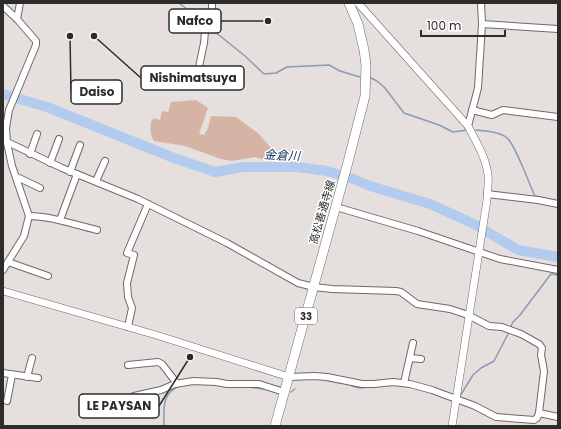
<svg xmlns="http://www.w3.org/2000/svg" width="561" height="429" viewBox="0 0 561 429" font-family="Poppins,'Noto Sans JP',sans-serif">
<rect width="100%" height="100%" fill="#e5e0de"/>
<!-- green -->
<path fill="#d6b4a5" d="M196 100 208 108 199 134 204 135 208 128 211 116 236 117 259 134 271 148 275 157 269 161 255 157 232 161 221 159 185 146 154 141C150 135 150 129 151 122L154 118 160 120 162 111 168 112 171 102Z"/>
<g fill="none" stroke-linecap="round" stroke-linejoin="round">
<!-- stream -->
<g stroke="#8a9bb4" stroke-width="1.5">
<path d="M179 3 201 20"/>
<path d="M204 23 245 56 264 74 276 73 287 67 329 65 340 71 360 77"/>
<path d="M371 78 377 81 385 88 404 113 439 125 453 132 468 130"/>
<path d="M476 130C485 131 498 131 506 137 515 143 529 184 535 196L558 201"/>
<path d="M510 328 513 322 520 315 551 274 558 275"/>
<path d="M325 380 340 383"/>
<path d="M352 386 360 388 380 386"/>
<path d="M249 387 263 389"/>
<path d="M291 392 295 389"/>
<path d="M460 396 473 375 481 368 494 361 509 332"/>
<path d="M164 426C164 410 161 394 179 386"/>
</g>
<!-- river -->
<path stroke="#b2cbee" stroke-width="10" d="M3 94 47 107 174 158 215 172 243 167H297L327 171 353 179 370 186 430 204 472 223 518 250 558 257"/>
<!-- minor casing -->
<g stroke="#6e6a68" stroke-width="8">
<g id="minor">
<path d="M3 6 17 19 36 41V45L9 110 6 128 7 143 12 166 29 216 24 236 3 270"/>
<path d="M17 19 20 3"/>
<path d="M482 24 558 29"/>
<path d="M195 86 204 43 205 31 201 24 212 9V3"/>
<path d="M472 110 492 115 503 110 558 117"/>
<path d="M468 126 478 88 482 24 481 3"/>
<path d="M3 140 62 168 138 199 227 243 298 283 314 287 332 289 396 291 401 292 417 304 450 309 468 315 489 326 502 327 521 334 539 344 542 348 541 355 544 371 539 413"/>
<path d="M30 154 37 134"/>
<path d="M50 163 59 139"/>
<path d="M70 172 80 145"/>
<path d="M17 177 40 188"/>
<path d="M96 181 105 161"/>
<path d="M487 194 538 200 558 204"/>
<path d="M336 207 418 231 500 259 558 270"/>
<path d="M29 216C52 216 74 225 97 230"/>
<path d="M60 220 77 174"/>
<path d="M8 262 48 276"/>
<path d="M128 327 132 308 128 297 127 283 134 255 127 253 148 204"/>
<path d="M410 358 421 359"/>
<path d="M128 365 158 362 162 364 175 381V384"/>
<path d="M3 373 38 378"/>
<path d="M27 377 32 358"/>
<path d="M289 377 314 376 327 377 362 384H374L393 382 410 384 432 390 475 406 496 417 534 420 537 418 539 413 558 417"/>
<path d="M404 383 413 343"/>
<path d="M134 396 161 390 175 384 193 381 216 382 227 384H259L284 392"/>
<path d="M7 401 12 375"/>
</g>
</g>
<!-- tertiary casing -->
<g stroke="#6e6a68" stroke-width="8">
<g id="tertiary">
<path d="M358 3 468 126C476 142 486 157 488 175 489 183 487 192 487 200L452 426"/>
<path d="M3 291 156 335 289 377"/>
</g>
</g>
<!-- primary casing -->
<g stroke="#6e6a68" stroke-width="10">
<path id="primary" d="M275 426 347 166 365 96 366 65 364 50 358 24 349 3"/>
</g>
<!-- minor -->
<use href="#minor" stroke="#fff" stroke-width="6"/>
<!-- tertiary -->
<use href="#tertiary" stroke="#fff" stroke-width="7"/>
<!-- primary -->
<use href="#primary" stroke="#fff" stroke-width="9"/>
</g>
<g text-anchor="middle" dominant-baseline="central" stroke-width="3" stroke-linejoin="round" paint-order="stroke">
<!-- shield labels -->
<rect fill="#fff" stroke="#6d6b6b" stroke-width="1" x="295" y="308" width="22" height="16" rx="3"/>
<g font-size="10" font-weight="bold" fill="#2e2c2b">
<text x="306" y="316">33</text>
</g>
<!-- street labels -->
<g font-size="11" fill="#2e2c2b" stroke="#fff">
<text transform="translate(322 212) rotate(-74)">高松善通寺線</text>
</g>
<!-- water labels -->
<g font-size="12" font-style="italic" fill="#0e305b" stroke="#fff">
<text transform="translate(282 155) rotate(3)">金倉川</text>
</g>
</g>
<!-- callouts -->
<path fill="none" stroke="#2e2c2b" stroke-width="1.5" d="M268 21L221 21M94 36L141 78M70 36L71 92M190 357L159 406"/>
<g fill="#2e2c2b" stroke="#fff" stroke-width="1.5">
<circle cx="268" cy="21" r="4"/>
<circle cx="94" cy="36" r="4"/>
<circle cx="70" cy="36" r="4"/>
<circle cx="190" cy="357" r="4"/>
</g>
<g fill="#fff" stroke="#2e2c2b" stroke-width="1.5">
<rect x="169" y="9" width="52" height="24" rx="4"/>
<rect x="141" y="66" width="103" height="24" rx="4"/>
<rect x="71" y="80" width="51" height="24" rx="4"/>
<rect x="79" y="394" width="80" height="24" rx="4"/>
</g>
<g font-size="12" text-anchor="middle" font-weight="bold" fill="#2e2c2b">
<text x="195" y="25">Nafco</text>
<text x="193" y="82">Nishimatsuya</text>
<text x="97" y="96">Daiso</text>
<text x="119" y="410">LE PAYSAN</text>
</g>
<!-- border -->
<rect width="561" height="429" fill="none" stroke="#2e2c2b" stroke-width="8"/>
<!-- scale -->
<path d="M421 30v6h84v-6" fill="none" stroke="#2e2c2b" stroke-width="2"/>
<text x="427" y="30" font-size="12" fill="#2e2c2b" stroke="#ffffff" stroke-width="3" paint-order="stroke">100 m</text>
</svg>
